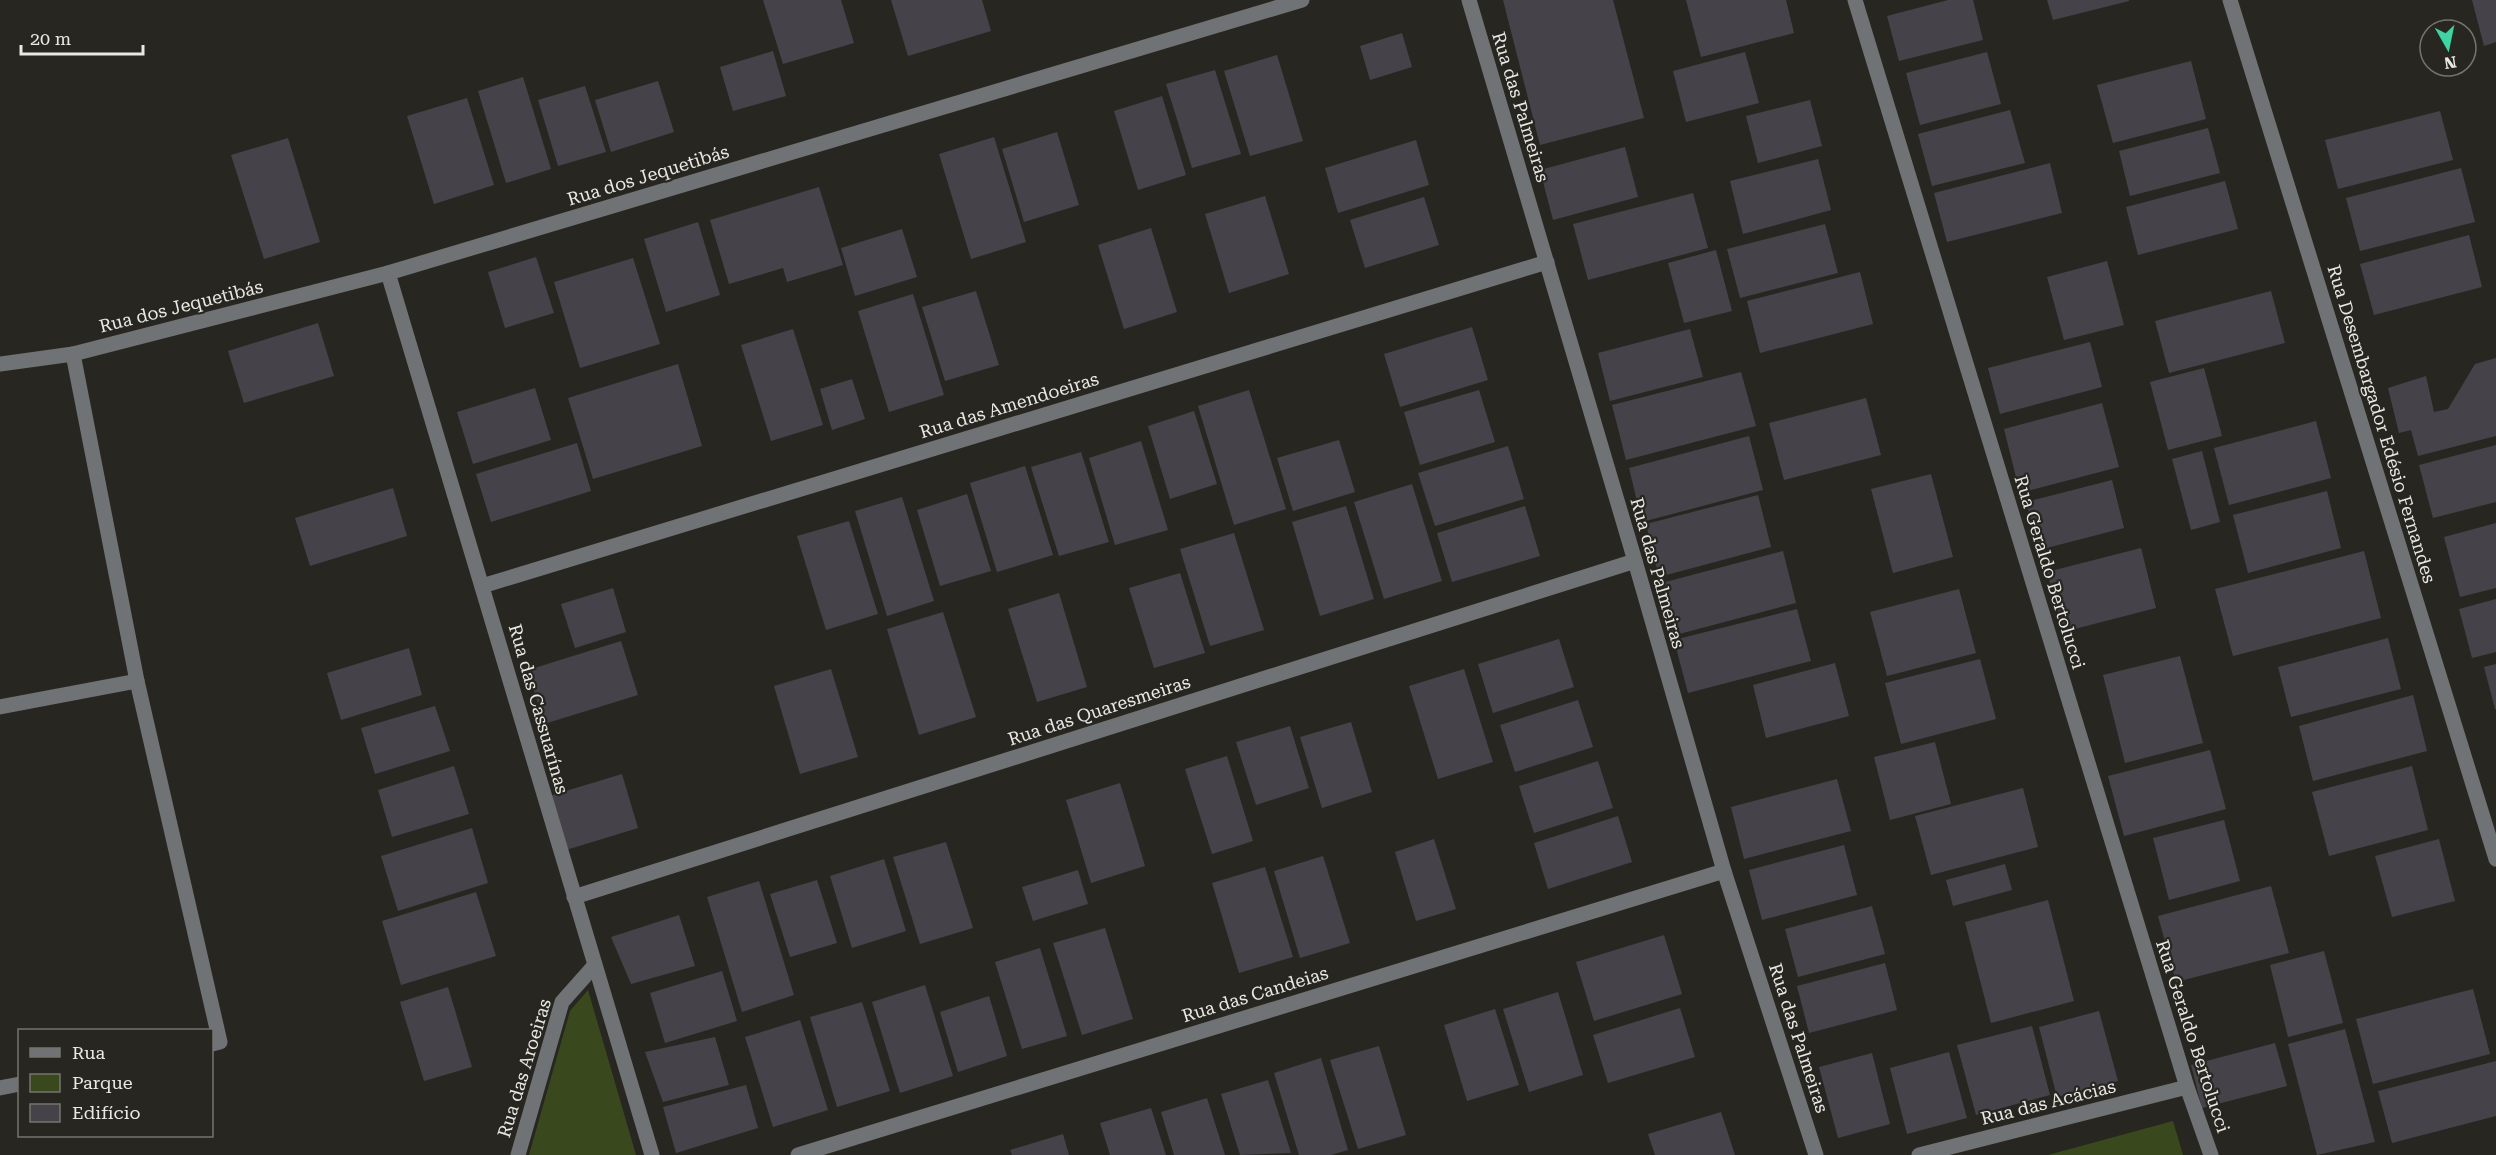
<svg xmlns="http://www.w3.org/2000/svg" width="2496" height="1155" viewBox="0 0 2496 1155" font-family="'Roboto Serif',serif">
<rect width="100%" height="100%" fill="#282620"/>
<!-- green -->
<g fill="#3a491d">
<path d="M588 990 636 1155H529L570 1011Z"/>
<path d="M2173 1121 2183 1155H2048Z"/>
</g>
<!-- building -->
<g fill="#454349">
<path d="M763 0H841L854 43 783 64Z"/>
<path d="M891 0H982L991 31 908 56Z"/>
<path d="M1503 0H1613L1644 118 1540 145Z"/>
<path d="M1686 0H1786L1794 33 1701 57Z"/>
<path d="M1948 0H1973L1983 40 1899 61 1887 16Z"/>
<path d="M2047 0H2129V1L2053 20Z"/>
<path d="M2472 0H2496V42L2484 46Z"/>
<path d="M1402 33 1412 67 1370 80 1360 46Z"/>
<path d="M773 51 786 96 733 111 720 67Z"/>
<path d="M1745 52 1759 103 1686 122 1673 71Z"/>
<path d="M1987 52 2001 104 1920 125 1906 73Z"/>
<path d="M1277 55 1303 141 1250 156 1224 71Z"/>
<path d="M2191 61 2206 119 2113 143 2097 85Z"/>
<path d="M1215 70 1241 154 1192 168 1166 84Z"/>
<path d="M523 77 551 169 506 183 478 91Z"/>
<path d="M658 81 674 132 611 152 595 100Z"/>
<path d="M585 86 606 152 558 166 538 100Z"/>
<path d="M1162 96 1186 175 1138 190 1114 111Z"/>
<path d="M467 98 494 185 434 204 407 116Z"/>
<path d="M1810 100 1822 146 1758 163 1746 116Z"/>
<path d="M2010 110 2025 163 1932 186 1918 134Z"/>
<path d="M2440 111 2453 160 2338 189 2325 140Z"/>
<path d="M2208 128 2220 173 2130 196 2119 151Z"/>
<path d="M1057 132 1079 205 1024 222 1002 149Z"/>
<path d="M994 137 1026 242 971 259 939 154Z"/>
<path d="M288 138 320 242 264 259 231 155Z"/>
<path d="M1416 140 1429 185 1338 213 1325 168Z"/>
<path d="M1625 147 1638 197 1553 220 1540 170Z"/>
<path d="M1818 159 1831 210 1743 234 1730 181Z"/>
<path d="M2050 163 2062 213 1947 242 1934 193Z"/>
<path d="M2461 168 2475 222 2360 251 2346 198Z"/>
<path d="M2225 181 2238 229 2138 255 2126 207Z"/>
<path d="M819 187 843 265 787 282 783 268 729 284 710 220Z"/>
<path d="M1693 193 1708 248 1588 280 1573 224Z"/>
<path d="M1265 196 1289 274 1229 293 1205 214Z"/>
<path d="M1424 197 1439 245 1365 268 1350 220Z"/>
<path d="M698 222 720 295 666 312 644 239Z"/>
<path d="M1825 224 1838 273 1740 298 1727 249Z"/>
<path d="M1151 228 1177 312 1124 329 1098 245Z"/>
<path d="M902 229 917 277 855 296 841 248Z"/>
<path d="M2469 235 2482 287 2374 315 2360 264Z"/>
<path d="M1716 250 1732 311 1684 323 1668 263Z"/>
<path d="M536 257 554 313 505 328 488 272Z"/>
<path d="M633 258 660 344 580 368 554 282Z"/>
<path d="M2107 261 2124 325 2064 340 2047 277Z"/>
<path d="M1860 272 1873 324 1760 353 1747 301Z"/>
<path d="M976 291 999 365 945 381 922 307Z"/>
<path d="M2271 291 2285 343 2169 373 2155 321Z"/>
<path d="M913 294 944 395 889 412 858 311Z"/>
<path d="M318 323 334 376 244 403 228 351Z"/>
<path d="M1472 327 1488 380 1400 407 1384 354Z"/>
<path d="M793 329 823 425 771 441 741 345Z"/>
<path d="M1690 329 1703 377 1610 401 1598 353Z"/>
<path d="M2090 342 2102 387 2000 414 1988 368Z"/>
<path d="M2496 358V436L2418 456 2411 430 2399 433 2388 388 2426 376 2434 412 2448 409 2475 364Z"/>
<path d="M678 364 702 446 593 479 568 398Z"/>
<path d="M2204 368 2222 436 2168 450 2150 382Z"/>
<path d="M1741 372 1756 426 1626 460 1612 405Z"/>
<path d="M852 379 865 419 832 430 820 389Z"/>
<path d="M535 388 551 440 473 464 457 412Z"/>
<path d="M1249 390 1286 509 1234 525 1198 406Z"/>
<path d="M1479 390 1495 442 1420 465 1404 412Z"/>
<path d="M1866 398 1881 455 1784 480 1769 423Z"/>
<path d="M2102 403 2119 467 2020 493 2004 429Z"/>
<path d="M1194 411 1217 484 1170 499 1148 426Z"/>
<path d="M2316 421 2331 478 2229 505 2214 448Z"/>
<path d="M1749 436 1763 490 1642 522 1629 468Z"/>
<path d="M1339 440 1355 492 1293 511 1277 458Z"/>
<path d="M1141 441 1168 530 1115 545 1089 458Z"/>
<path d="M577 443 591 491 491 522 476 474Z"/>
<path d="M2496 445V502L2433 518 2419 465Z"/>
<path d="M1508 446 1524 499 1435 526 1418 473Z"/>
<path d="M2202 451 2220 522 2191 530 2172 459Z"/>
<path d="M1081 452 1109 542 1059 556 1031 467Z"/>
<path d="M1025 466 1053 555 997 572 970 483Z"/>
<path d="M1931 474 1953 557 1893 573 1871 489Z"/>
<path d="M2112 480 2124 528 2039 550 2026 502Z"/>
<path d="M1412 484 1442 581 1384 599 1354 502Z"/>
<path d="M393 488 407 536 310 566 295 518Z"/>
<path d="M2327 491 2341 548 2248 573 2233 515Z"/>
<path d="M967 494 991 571 940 586 917 510Z"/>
<path d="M1758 495 1771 547 1659 577 1646 524Z"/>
<path d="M902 497 934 601 887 616 855 511Z"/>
<path d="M1346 506 1374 599 1320 616 1292 522Z"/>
<path d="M1525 506 1540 556 1452 582 1437 533Z"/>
<path d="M849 521 878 614 826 630 797 536Z"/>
<path d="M2496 523V588L2460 597 2444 537Z"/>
<path d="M1234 533 1264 630 1210 646 1180 549Z"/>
<path d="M2141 548 2156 608 2063 632 2047 572Z"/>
<path d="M1783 551 1796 603 1668 637 1654 585Z"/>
<path d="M2364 551 2381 618 2233 656 2215 589Z"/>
<path d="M1180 573 1205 653 1154 668 1129 588Z"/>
<path d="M613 588 626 632 575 648 561 604Z"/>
<path d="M1959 589 1976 653 1887 676 1870 612Z"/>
<path d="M1059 593 1087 687 1037 702 1008 609Z"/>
<path d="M2496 599V652L2472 658 2459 609Z"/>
<path d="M1797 609 1811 661 1688 693 1674 640Z"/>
<path d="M943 612 976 717 919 735 887 629Z"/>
<path d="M2388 638 2401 689 2291 717 2278 667Z"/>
<path d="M1559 639 1574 687 1493 713 1478 664Z"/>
<path d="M621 641 638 695 544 724 528 670Z"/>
<path d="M409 648 422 695 341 720 327 673Z"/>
<path d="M2180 656 2203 743 2125 763 2103 675Z"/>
<path d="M1980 659 1996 719 1901 744 1885 683Z"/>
<path d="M1835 663 1849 716 1766 738 1753 685Z"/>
<path d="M2496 664V709H2495L2484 667Z"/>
<path d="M831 669 858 757 800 774 774 686Z"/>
<path d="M1464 669 1493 762 1438 779 1409 686Z"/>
<path d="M2413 695 2427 751 2313 781 2299 726Z"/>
<path d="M1578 700 1593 747 1515 772 1500 725Z"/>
<path d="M435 706 450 751 375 774 361 728Z"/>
<path d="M1351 722 1372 792 1322 808 1300 737Z"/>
<path d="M1290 726 1309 788 1256 805 1236 742Z"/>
<path d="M1935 742 1951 804 1890 820 1874 757Z"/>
<path d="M2210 750 2226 809 2124 836 2108 776Z"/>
<path d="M1227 756 1253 841 1212 854 1185 769Z"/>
<path d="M1598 761 1613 808 1534 833 1519 786Z"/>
<path d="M454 766 469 814 392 837 378 790Z"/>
<path d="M2412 766 2428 830 2329 856 2312 792Z"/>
<path d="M622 774 638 828 563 851 546 797Z"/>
<path d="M1837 779 1851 831 1744 859 1731 807Z"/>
<path d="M1120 783 1145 866 1091 883 1066 800Z"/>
<path d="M2023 788 2038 847 1931 875 1915 816Z"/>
<path d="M1618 816 1632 862 1548 889 1534 843Z"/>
<path d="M2224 820 2240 881 2169 900 2153 838Z"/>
<path d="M472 828 488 883 398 911 381 856Z"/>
<path d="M1434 839 1456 909 1416 921 1395 852Z"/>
<path d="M2439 839 2455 901 2392 917 2375 856Z"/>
<path d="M946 842 973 928 920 944 893 857Z"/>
<path d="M1844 845 1857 895 1762 920 1749 870Z"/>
<path d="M1323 856 1350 943 1300 958 1274 871Z"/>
<path d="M884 859 906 931 852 948 830 876Z"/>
<path d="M2005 864 2012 890 1953 906 1946 880Z"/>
<path d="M1265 867 1293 957 1239 973 1212 883Z"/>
<path d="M1078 870 1088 904 1033 921 1022 887Z"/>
<path d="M817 880 837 943 790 957 770 894Z"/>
<path d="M759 881 794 995 742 1012 707 897Z"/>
<path d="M2271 886 2289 953 2176 982 2158 916Z"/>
<path d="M476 892 496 956 401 985 382 921Z"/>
<path d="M2048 900 2074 1001 1991 1023 1965 922Z"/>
<path d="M1872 906 1885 954 1798 977 1785 929Z"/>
<path d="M679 915 695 966 631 984 611 937Z"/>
<path d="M1105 928 1133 1019 1082 1035 1053 943Z"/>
<path d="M1664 935 1682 994 1594 1021 1576 962Z"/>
<path d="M1040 948 1067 1036 1022 1049 995 962Z"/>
<path d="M2324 951 2343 1023 2288 1037 2270 965Z"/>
<path d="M1885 963 1897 1010 1809 1033 1797 986Z"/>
<path d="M722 971 737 1021 665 1043 650 993Z"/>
<path d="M925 985 953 1076 900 1093 872 1002Z"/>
<path d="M448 987 472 1067 424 1081 400 1002Z"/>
<path d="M2473 989 2490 1054 2373 1084 2356 1019Z"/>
<path d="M1558 992 1583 1075 1529 1092 1503 1009Z"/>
<path d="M989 996 1007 1056 958 1072 940 1012Z"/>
<path d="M862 1002 890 1091 837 1107 810 1017Z"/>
<path d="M1680 1008 1695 1057 1608 1083 1593 1035Z"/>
<path d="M1495 1009 1519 1085 1467 1101 1444 1025Z"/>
<path d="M2099 1011 2118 1081 2057 1097 2039 1027Z"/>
<path d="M800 1020 828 1110 773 1127 745 1037Z"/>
<path d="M2032 1026 2050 1095 1976 1115 1957 1045Z"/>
<path d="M2345 1029 2375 1142 2317 1155 2288 1044Z"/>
<path d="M715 1037 729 1085 663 1102 645 1052Z"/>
<path d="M2275 1043 2287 1086 2202 1108 2191 1065Z"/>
<path d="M1379 1046 1406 1135 1358 1149 1330 1060Z"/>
<path d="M1949 1052 1967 1118 1907 1134 1890 1068Z"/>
<path d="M1872 1053 1890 1124 1838 1138 1819 1067Z"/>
<path d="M1321 1058 1348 1150 1331 1155H1299L1274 1073Z"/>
<path d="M2496 1061V1116L2392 1143 2378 1091Z"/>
<path d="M1268 1080 1291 1153 1240 1155 1221 1094Z"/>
<path d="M746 1085 758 1128 676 1153 663 1107Z"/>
<path d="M1207 1098 1225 1155H1174L1161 1112Z"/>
<path d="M1151 1108 1166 1155H1110L1100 1123Z"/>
<path d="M1721 1112 1735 1155H1655L1648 1134Z"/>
<path d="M1063 1134 1069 1155H1012L1010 1150Z"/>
</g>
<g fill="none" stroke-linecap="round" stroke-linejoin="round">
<!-- minor -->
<g stroke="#707375" stroke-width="15">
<path d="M1469 0 1635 561 1724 871 1816 1155"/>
<path d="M1855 0 2187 1087 2211 1155"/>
<path d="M2230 0 2496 859"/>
<path d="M388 273 652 1155"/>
<path d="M73 354 137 681 220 1042 212 1044"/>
<path d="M0 364 73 354 388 273 1302 0"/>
<path d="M482 586 1547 262"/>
<path d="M0 707 137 681"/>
<path d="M574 897 1635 561"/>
<path d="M0 1088 20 1084"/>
<path d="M518 1155 562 1002 594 966"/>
<path d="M798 1155 1724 871"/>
<path d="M1919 1155 2187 1087"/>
</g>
</g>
<g text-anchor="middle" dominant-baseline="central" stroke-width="4.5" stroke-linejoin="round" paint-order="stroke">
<!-- street labels -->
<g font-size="18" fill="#e9e8e4" stroke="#282620">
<text transform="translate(1521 107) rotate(73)">Rua das Palmeiras</text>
<text transform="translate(648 175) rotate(-17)">Rua dos Jequetibás</text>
<text transform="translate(181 306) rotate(-14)">Rua dos Jequetibás</text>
<text transform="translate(1009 405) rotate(-17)">Rua das Amendoeiras</text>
<text transform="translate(2382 424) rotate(73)">Rua Desembargador Edésio Fernandes</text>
<text transform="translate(2050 572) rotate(73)">Rua Geraldo Bertolucci</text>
<text transform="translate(1658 573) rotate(74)">Rua das Palmeiras</text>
<text transform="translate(539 709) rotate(74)">Rua das Cassuarínas</text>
<text transform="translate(1099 710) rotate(-18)">Rua das Quaresmeiras</text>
<text transform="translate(1255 994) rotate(-17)">Rua das Candeias</text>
<text transform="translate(2193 1036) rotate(72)">Rua Geraldo Bertolucci</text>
<text transform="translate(1799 1038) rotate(72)">Rua das Palmeiras</text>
<text transform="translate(524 1068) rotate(-73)">Rua das Aroeiras</text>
<text transform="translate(2048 1102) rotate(-14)">Rua das Acácias</text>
</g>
</g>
<!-- legend -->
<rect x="18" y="1029" width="195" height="108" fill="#282620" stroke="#75746e" stroke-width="1.5"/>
<rect x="30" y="1048" width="30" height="9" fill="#707375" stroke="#75746e" stroke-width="1.5"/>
<text x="72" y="1059" font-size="18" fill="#e9e8e4">Rua</text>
<rect x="30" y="1074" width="30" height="18" fill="#3a491d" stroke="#75746e" stroke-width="1.5"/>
<text x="72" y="1089" font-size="18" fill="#e9e8e4">Parque</text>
<rect x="30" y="1104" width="30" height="18" fill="#454349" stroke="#75746e" stroke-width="1.5"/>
<text x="72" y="1119" font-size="18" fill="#e9e8e4">Edifício</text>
<!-- north arrow -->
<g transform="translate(2448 48) rotate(171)"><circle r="28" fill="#282620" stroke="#75746e" stroke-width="1.5"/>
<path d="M0-4.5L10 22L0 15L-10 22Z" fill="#3ed4a3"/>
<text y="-9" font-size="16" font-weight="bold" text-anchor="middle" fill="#e9e8e4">N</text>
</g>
<!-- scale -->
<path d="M21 45v9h122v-9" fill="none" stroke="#e9e8e4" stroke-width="3"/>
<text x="30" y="45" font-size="18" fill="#e9e8e4" stroke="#282620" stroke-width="4.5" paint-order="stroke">20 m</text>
</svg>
